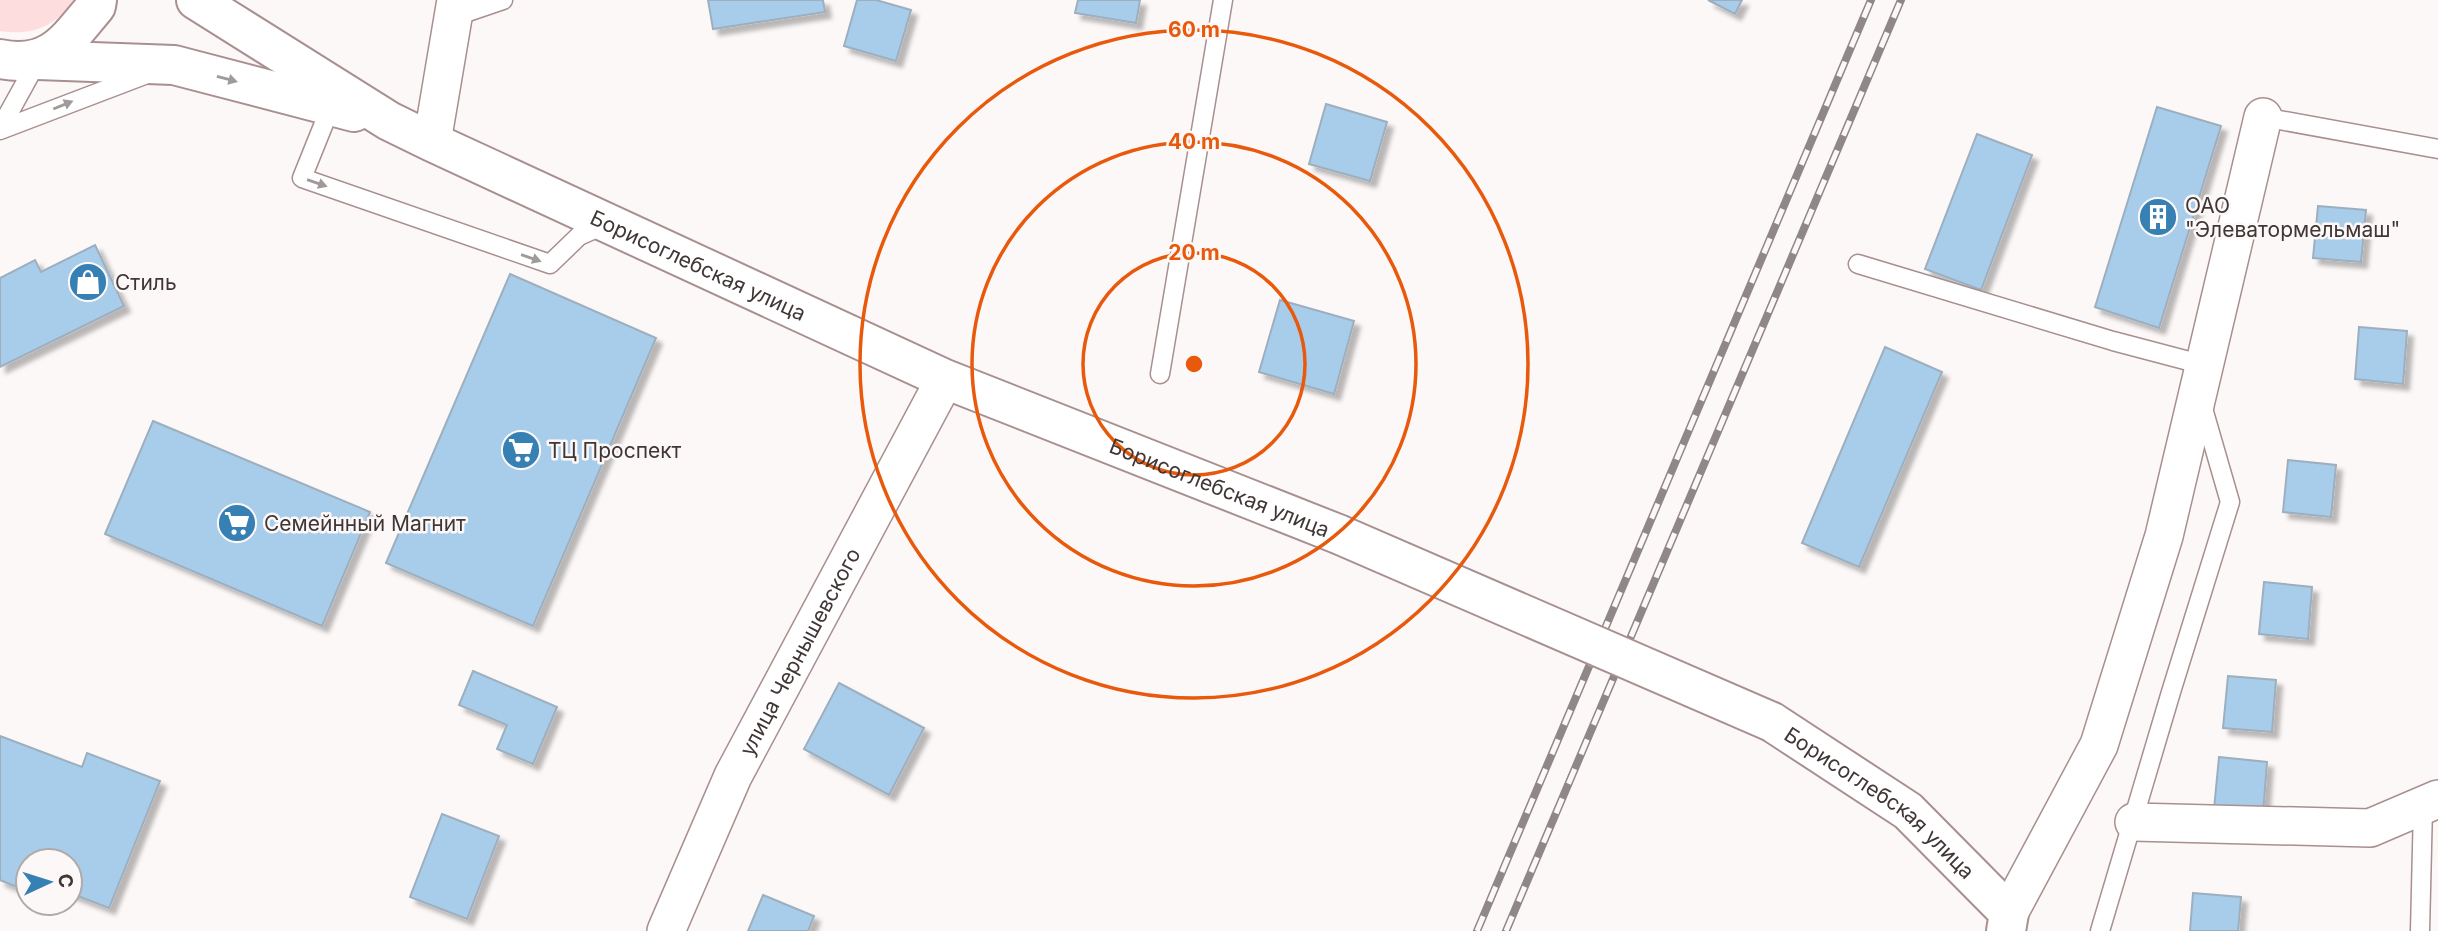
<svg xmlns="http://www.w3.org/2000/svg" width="2438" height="931" viewBox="0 0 2438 931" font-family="Inter,sans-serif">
<defs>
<filter id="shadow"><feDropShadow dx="6" dy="6" stdDeviation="2" flood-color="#0004"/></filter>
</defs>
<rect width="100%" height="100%" fill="#fdf8f8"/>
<!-- green -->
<path fill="#feddde" d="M0 0H73C56 27 31 36 0 31Z"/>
<!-- building -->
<g fill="#a8cdeb" stroke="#9dafbe" stroke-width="2" filter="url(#shadow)">
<path d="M708 0H823L825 12 713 29Z"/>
<path d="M857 0H876L911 10 896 61 844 46Z"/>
<path d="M1078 0H1140L1136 23 1075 13Z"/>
<path d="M1708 0H1742L1735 14Z"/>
<path d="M1326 104 1387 122 1370 181 1309 164Z"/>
<path d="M2157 107 2221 126 2159 328 2095 307Z"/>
<path d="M1977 134 2032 155 1981 290 1925 269Z"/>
<path d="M2318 206 2366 210 2361 262 2313 258Z"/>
<path d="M95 245 124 306 0 367V278L35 260 41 272Z"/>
<path d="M510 274 656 338 533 626 386 563Z"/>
<path d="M1280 300 1354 321 1334 394 1259 372Z"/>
<path d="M2359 327 2407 331 2403 384 2355 379Z"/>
<path d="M1885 347 1942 372 1859 567 1802 543Z"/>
<path d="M153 421 370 512 322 626 105 534Z"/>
<path d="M2288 460 2336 465 2331 517 2283 512Z"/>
<path d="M2264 582 2312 587 2308 639 2259 634Z"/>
<path d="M473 671 557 707 533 764 497 749 507 725 459 705Z"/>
<path d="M2228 676 2276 680 2272 732 2223 728Z"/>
<path d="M839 683 924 728 889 795 804 749Z"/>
<path d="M0 736 82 767 87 753 160 781 109 908 70 893V861H28V877L22 875 17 887 0 880Z"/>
<path d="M2219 757 2267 762 2263 814 2214 809Z"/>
<path d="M442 814 499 836 467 919 410 897Z"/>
<path d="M2193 893 2241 897 2238 931H2190Z"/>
<path d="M763 895 814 916 808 931H748Z"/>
</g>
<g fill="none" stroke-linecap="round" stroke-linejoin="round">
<!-- service casing -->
<g stroke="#a88f90" stroke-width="21">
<g id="service">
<path d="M453 17 503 0"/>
<path d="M331 106 302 178 550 264 579 236 606 224"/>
<path d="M2263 117 2438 149"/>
<path d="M0 129 38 60"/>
<path d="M0 130 147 74"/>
<path d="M1858 264 2113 341 2204 365"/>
<path d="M1160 374 1223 0"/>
<path d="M2100 931 2171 692 2230 502 2202 405"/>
<path d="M2420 931 2423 806"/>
</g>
</g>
<!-- minor casing -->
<g stroke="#a88f90" stroke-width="40">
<g id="minor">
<path d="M432 142 456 0"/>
<path d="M2134 822 2370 828 2438 799"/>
<path d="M2009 913 2099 745 2164 536 2263 117"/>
<path id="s1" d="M666 931 733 776 945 379"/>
</g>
</g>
<!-- tertiary casing -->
<g stroke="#a88f90" stroke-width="42">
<g id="tertiary">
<path id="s2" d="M196 0 389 121 432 142 945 379 1338 534"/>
<path d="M0 59C51 69 67 40 96 6L97 0"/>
<path d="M38 60 174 65 354 112"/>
<path id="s3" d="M1772 722 1908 811 2009 913 2006 931"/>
</g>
</g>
<!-- service -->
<use href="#service" stroke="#fff" stroke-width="18"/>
<!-- minor -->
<use href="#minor" stroke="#fff" stroke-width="37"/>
<!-- tertiary -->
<use href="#tertiary" stroke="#fff" stroke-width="38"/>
<!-- rail casing -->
<g stroke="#908888" stroke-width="8">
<g id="rail">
<path d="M1477 931 1871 0"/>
<path d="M1506 931 1901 0"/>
</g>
</g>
<!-- rail -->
<use href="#rail" stroke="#fdf8f8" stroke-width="5" stroke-dasharray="16" stroke-linecap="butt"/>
<!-- tertiary-bridge casing -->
<g stroke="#a88f90" stroke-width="42" stroke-linecap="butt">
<path id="tertiary-bridge" d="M1338 534 1772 722"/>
</g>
<!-- tertiary-bridge -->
<use href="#tertiary-bridge" stroke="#fff" stroke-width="38"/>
</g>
<!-- one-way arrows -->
<defs><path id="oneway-solid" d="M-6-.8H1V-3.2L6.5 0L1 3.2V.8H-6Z" transform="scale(1.75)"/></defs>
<g fill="#a09a9a">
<use href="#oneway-solid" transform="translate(227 79) rotate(15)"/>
<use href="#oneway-solid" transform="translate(63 105) rotate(-22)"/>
<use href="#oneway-solid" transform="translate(317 183) rotate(19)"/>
<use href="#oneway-solid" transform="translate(531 258) rotate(19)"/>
</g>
<!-- distance rings -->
<g fill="none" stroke="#e8590c" stroke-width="3.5">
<circle cx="1194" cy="364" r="111"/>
<circle cx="1194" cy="364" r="222"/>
<circle cx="1194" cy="364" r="334"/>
</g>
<!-- icons -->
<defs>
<g id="building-disc" transform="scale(2.0125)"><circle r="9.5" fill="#3780b4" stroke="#fdf8f8"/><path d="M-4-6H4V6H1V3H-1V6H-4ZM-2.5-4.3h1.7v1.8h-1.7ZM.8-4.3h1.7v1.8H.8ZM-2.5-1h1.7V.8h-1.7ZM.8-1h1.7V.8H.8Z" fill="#fff"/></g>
<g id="shop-disc" transform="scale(2.0125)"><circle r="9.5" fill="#3780b4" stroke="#fdf8f8"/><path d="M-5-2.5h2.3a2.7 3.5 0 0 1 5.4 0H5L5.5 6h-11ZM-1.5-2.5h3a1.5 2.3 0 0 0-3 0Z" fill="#fff"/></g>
<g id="supermarket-disc" transform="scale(2.0125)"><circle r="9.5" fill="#3780b4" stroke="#fdf8f8"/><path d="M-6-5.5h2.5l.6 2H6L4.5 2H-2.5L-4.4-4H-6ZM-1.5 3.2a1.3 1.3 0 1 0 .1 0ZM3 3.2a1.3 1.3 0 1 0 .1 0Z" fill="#fff"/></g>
</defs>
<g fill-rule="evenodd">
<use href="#building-disc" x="2158" y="217"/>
<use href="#shop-disc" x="88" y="282"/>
<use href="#supermarket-disc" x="521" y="450"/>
<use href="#supermarket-disc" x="237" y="523"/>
</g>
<g text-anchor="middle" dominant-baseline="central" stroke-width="5" stroke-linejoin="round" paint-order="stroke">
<!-- poi labels -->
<g font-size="21" fill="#403636" stroke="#fdf8f8" text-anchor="start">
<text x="2185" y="205">ОАО<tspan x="2185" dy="24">"Элеватормельмаш"</tspan></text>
<text x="115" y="282">Стиль</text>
<text x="548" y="450">ТЦ Проспект</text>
<text x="264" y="523">Семейнный Магнит</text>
</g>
<!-- street labels -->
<g font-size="21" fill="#403636" stroke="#fdf8f8">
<text stroke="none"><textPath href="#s2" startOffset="569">Борисоглебская улица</textPath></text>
<text stroke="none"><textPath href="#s2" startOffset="1136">Борисоглебская улица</textPath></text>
<text stroke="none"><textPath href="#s1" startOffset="310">улица Чернышевского</textPath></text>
<text stroke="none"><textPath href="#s3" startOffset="135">Борисоглебская улица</textPath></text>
</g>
</g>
<circle cx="1194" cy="364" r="10" fill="#e8590c" stroke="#fdf8f8" stroke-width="3.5"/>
<g font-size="21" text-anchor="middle" font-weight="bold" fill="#e8590c" stroke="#fdf8f8" stroke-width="5" stroke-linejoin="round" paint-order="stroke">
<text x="1194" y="37">60 m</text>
<text x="1194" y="149">40 m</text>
<text x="1194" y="260">20 m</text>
</g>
<!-- north arrow -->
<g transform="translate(49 882) rotate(86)"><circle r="33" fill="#fdf8f8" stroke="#b1aaaa" stroke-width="2"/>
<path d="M0-5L12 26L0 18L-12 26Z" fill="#3780b4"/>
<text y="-10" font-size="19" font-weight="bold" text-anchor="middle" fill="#403636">С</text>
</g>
</svg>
